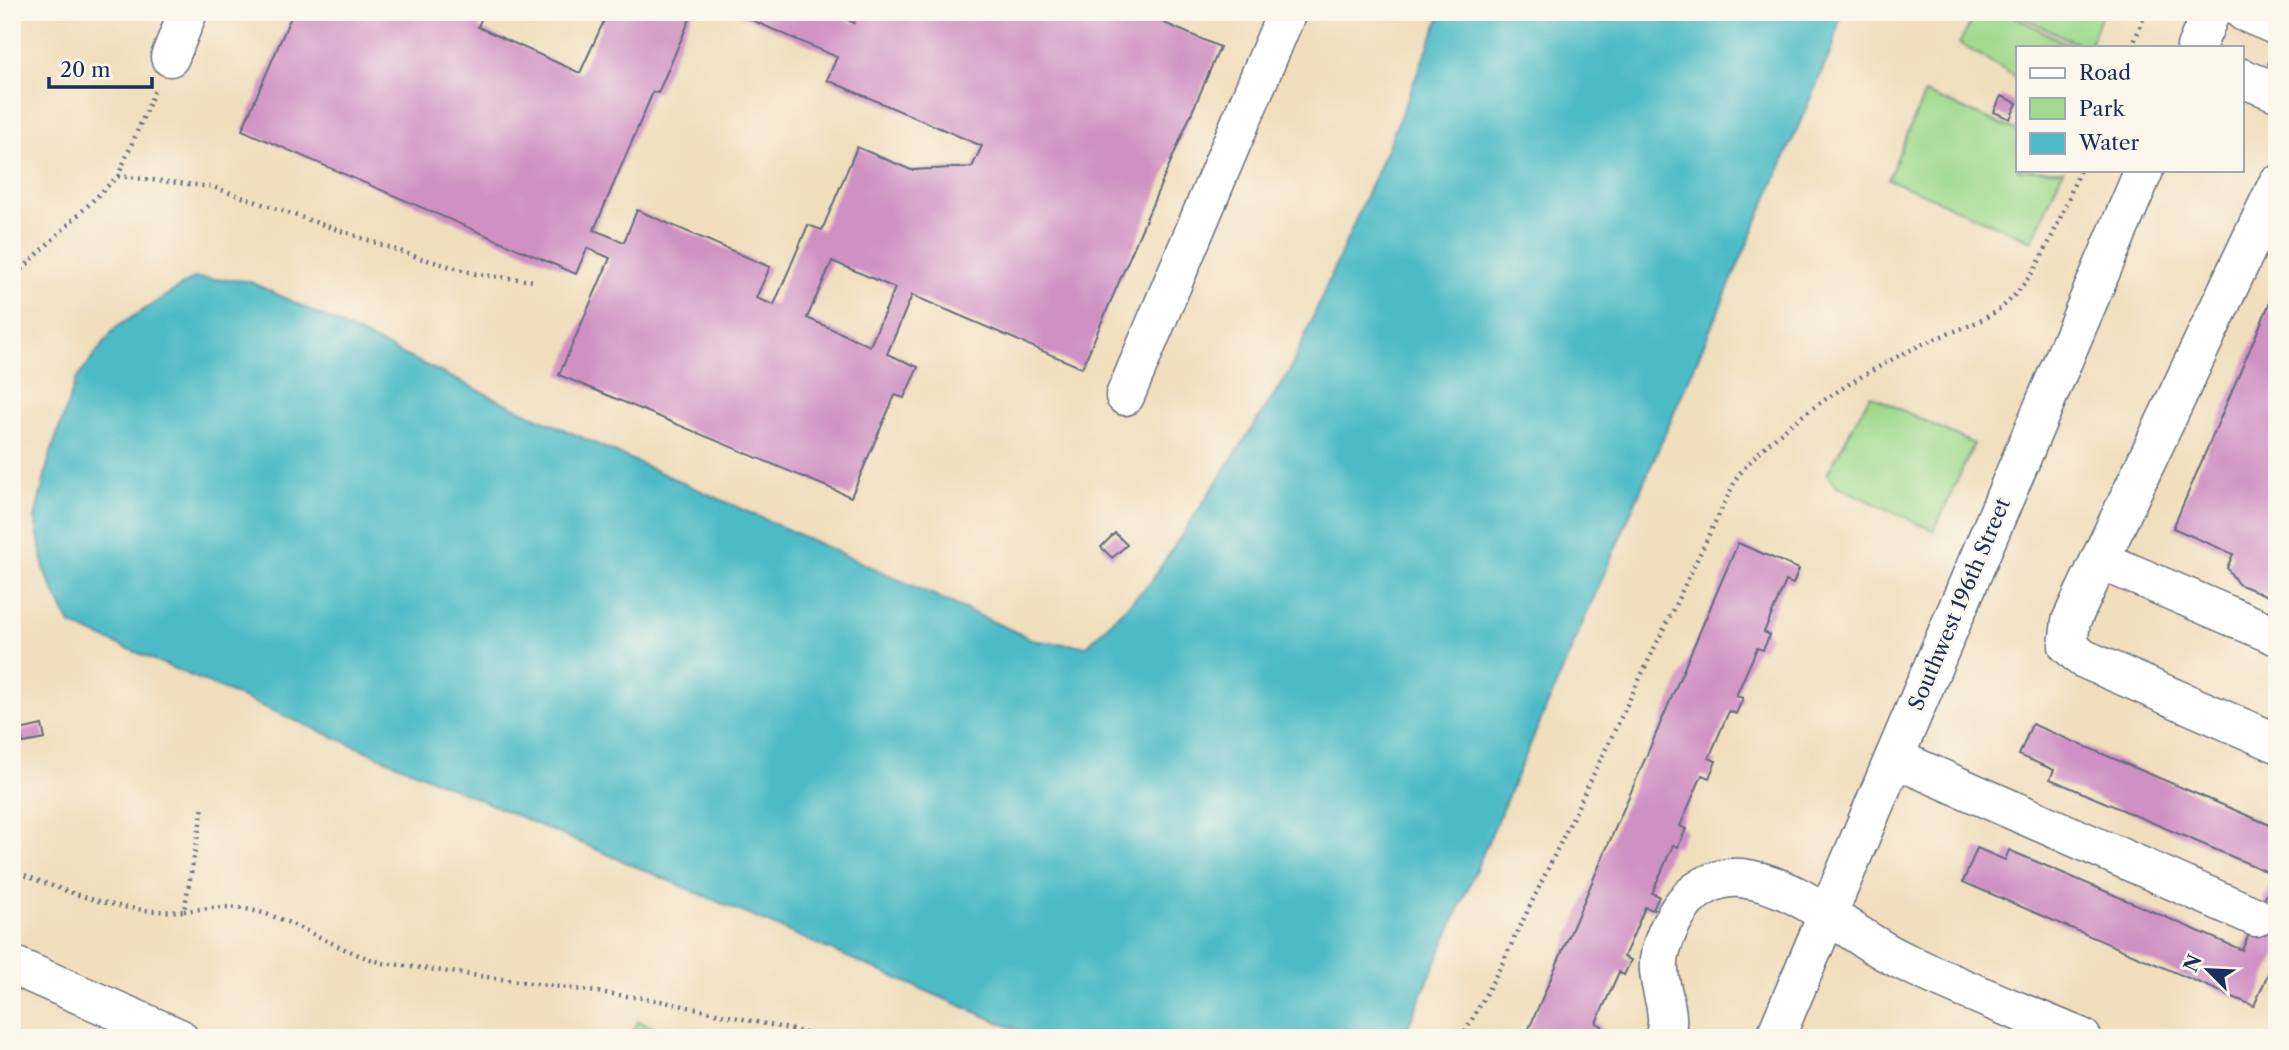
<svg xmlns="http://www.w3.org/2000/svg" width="2289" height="1050" viewBox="0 0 2289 1050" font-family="'Libre Caslon Text',serif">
<rect width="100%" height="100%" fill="#fbf7ec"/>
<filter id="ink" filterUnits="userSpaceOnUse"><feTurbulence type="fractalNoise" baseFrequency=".0143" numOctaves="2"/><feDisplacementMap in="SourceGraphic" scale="14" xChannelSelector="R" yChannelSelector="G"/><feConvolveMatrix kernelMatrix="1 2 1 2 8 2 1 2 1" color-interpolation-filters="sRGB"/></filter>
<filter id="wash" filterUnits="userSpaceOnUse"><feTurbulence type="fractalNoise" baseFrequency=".00686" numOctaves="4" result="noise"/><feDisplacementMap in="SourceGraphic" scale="28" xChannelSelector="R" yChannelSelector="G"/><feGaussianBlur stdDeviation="1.57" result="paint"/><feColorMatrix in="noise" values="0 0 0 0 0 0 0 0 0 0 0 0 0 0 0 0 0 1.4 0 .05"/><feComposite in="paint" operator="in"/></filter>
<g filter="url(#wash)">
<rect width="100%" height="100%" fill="#f0debc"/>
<!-- green -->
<g fill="#9fda8d" stroke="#5d8476" stroke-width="2">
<path d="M1977 12H2005L2073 47H2018V78L1959 43Z"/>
<path d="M2012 12H2103L2089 47H2084Z"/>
<path d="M1925 93 2018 131V170H2063L2032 241 1888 179Z"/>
<path d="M1870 395 1974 444 1934 531 1837 486 1827 474Z"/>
<path d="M638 1021 676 1038H631Z"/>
</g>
<!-- water -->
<path fill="#4dbbc6" stroke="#347592" stroke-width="2" d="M1442 12H1841L1834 44 1403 1038H1036L70 624 45 573 35 518 50 455 76 380 115 328 194 278 249 281 503 402 1036 641 1087 646 1150 583 1289 372 1391 139Z"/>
<g id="blocks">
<!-- building -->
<g fill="#cf90c3" fill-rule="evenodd">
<path d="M293 12H478L483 14 478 27 580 73 608 12H693L658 93 653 92 594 230 624 242 637 210 770 267 756 298 774 305 808 225 822 230 857 147 911 170 972 167 982 146 827 80 837 57 733 12H829L854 23 859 12H1139L1220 47 1082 368 912 295 887 354 918 367 904 398 895 395 851 497 559 375 610 258 587 248 576 274 242 130ZM832 261 895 288 870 346 807 318Z"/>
<path d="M2277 45V68L2268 64Z"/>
<path d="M2001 96 2017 103 2010 119 1994 112Z"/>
<path d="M2277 286V589L2273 598 2238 584 2227 568 2233 554 2173 528Z"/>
<path d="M1115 533 1127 545 1112 558 1101 547Z"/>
<path d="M1738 543 1799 569 1793 584 1786 581 1764 632 1770 635 1763 650 1757 648 1736 696 1743 698 1736 714 1729 711 1709 758 1716 761 1709 778 1702 775 1680 826 1686 829 1678 847 1673 845 1652 893 1659 896 1653 910 1645 907 1624 957 1631 960 1624 975 1619 972 1596 1023 1602 1026 1597 1038H1525Z"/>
<path d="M2032 724 2277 828V953L2254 1006 1963 882 1977 848 2005 860 2009 850 2242 950 2275 875 2050 779 2054 770 2019 755Z"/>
<path d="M42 725 45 739 23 743 20 730Z"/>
</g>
</g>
</g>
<g filter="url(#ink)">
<use href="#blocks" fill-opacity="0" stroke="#666c7f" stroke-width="2"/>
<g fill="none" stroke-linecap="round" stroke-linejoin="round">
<!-- minor casing -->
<g stroke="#666c7f" stroke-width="41">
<g id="minor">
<path d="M2244 12 2277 26"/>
<path d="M2196 47 2211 12"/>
<path d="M170 57 188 12"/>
<path d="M2242 78 2277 92"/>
<path d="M2277 185 2071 621 2068 645 2082 658 2277 743"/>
<path d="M1125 396 1287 12"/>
<path d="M2100 560 2277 636"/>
<path d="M1894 758 2256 917"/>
<path d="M12 965 179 1038"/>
<path d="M1664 1038C1673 1015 1660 993 1659 970 1657 949 1672 918 1685 902 1699 886 1720 876 1741 878 1802 885 1848 935 1901 960 1960 989 2022 1012 2082 1038"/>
<path d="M1775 1038 2144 170"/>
</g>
</g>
<!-- path -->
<g stroke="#666c7f" stroke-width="4.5" stroke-dasharray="2 5" stroke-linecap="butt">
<path d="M2132 47 2146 12"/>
<path d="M118 176 213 187 417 257 476 274 534 281"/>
<path d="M12 279 118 176 155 90"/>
<path d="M12 870C66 892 124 915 184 911L203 807"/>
<path d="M184 911C201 909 220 906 238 908 285 912 334 951 384 963L656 1000 830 1038"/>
<path d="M1462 1038 1501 966 1737 477C1778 424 1860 374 1921 345 1950 331 1986 324 2010 300 2045 265 2061 214 2080 170"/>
</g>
<!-- minor -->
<use href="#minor" stroke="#fff" stroke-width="38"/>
</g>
</g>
<g text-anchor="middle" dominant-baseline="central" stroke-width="5" stroke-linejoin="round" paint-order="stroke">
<!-- street labels -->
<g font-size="21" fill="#1b2f5e" stroke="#fbf7ec">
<text transform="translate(1959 604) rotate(-67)">Southwest 196th Street</text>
</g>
</g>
<!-- margin -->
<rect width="2289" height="1050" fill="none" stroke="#fbf7ec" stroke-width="42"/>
<!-- legend -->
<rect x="2016" y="46" width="228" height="126" fill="#fbf7ec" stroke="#a1a7b3" stroke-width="2"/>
<rect x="2030" y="68" width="35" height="10" fill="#ffffff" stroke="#a1a7b3" stroke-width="2"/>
<text x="2079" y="80" font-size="21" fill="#1b2f5e">Road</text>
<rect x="2030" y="98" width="35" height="21" fill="#9fda8d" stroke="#a1a7b3" stroke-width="2"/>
<text x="2079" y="116" font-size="21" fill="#1b2f5e">Park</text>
<rect x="2030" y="133" width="35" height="21" fill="#4dbbc6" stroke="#a1a7b3" stroke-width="2"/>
<text x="2079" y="150" font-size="21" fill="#1b2f5e">Water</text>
<!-- north arrow -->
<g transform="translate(2208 970) rotate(294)" stroke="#fbf7ec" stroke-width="5" paint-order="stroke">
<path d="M0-5L12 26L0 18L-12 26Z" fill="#1b2f5e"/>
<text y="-10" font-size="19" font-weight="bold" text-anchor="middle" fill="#1b2f5e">N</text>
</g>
<!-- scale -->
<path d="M49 77v10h103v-10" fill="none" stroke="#1b2f5e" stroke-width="3.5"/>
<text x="60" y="77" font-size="21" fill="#1b2f5e" stroke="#fbf7ec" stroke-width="5" paint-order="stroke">20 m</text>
</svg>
